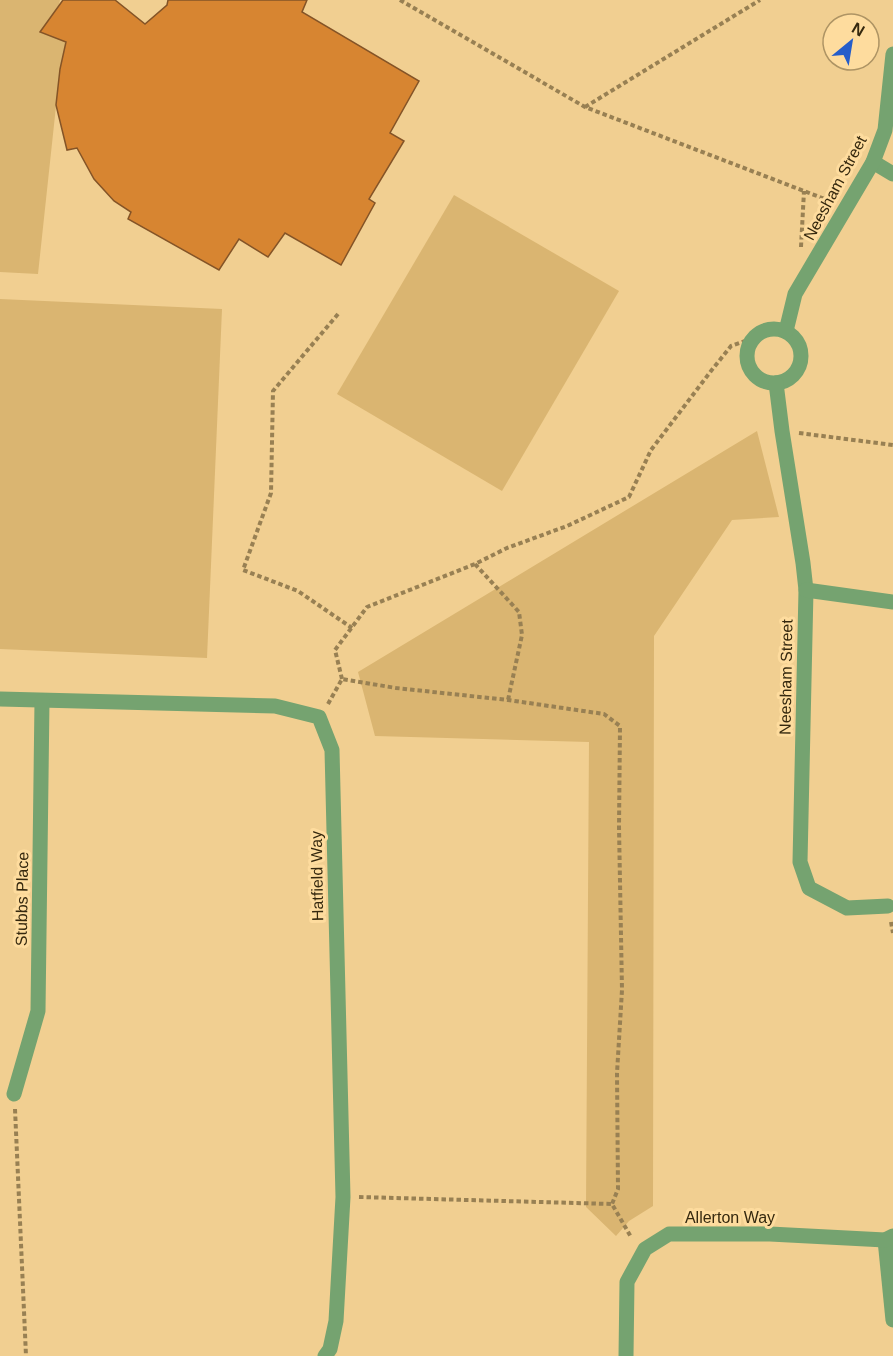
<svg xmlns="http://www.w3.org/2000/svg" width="893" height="1356" viewBox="0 0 893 1356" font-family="Helvetica,sans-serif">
<rect width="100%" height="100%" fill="#f1cf91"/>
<!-- green -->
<g fill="#dab571">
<path d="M0 0H60L59 5 50 18 49 35 66 42 60 69 38 274 0 272Z"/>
<path d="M454 195 619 291 502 491 337 394Z"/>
<path d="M0 299 222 309 207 658 0 649Z"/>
<path d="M757 431 779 517 732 520 654 636 653 1206 629 1221 616 1236 586 1207 589 742 375 736 358 672Z"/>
</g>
<!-- building -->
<path fill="#d78531" stroke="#845427" stroke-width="1.5" d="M63 0H115L145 24 167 5 168 0H307L302 12 419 81 390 133 404 141 369 199 375 203 341 265 285 233 268 257 239 239 219 270 128 219 131 212 114 201 94 179 77 148 67 150 56 105 60 69 66 42 40 32Z"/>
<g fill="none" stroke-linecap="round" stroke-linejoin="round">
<!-- path -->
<g stroke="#988053" stroke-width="4" stroke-dasharray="4.5 3" stroke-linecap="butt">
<path d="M400 0 585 107 830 201"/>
<path d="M585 107 760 0"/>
<path d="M801 247 804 191"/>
<path d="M338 314 273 391 271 493 243 570 298 591 352 628"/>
<path d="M799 433 893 445"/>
<path d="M475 564 519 612 522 635 508 700"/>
<path d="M342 679 335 650 367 607 475 564 507 548 567 526 629 497 651 450 711 371 731 346 753 338"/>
<path d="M328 704 342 679 396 688 508 700 604 714 620 726 619 827 622 990 617 1073 618 1189 612 1204"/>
<path d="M891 922 893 933"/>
<path d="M15 1109 26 1356"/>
<path d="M359 1197 612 1204 631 1237"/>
</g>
<!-- street -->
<g stroke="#75a370" stroke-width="15">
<path d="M873 162 893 174"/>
<circle cx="774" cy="356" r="27"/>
<path d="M786 331 795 294 873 162 885 130 893 54"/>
<path d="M776 383 782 431 803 563 806 590 800 862 809 888 847 908 888 906"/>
<path d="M806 590 893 602"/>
<path d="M0 699 275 706 319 717 332 750 343 1197 336 1321 330 1349 325 1356"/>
<path d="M14 1094 38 1011 42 701"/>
<path d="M885 1240 893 1320"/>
<path d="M626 1356 627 1282 645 1249 669 1234H770L885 1240 893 1236"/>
</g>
</g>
<g text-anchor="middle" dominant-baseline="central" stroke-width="6" stroke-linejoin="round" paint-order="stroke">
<!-- street labels -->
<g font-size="16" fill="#35280e" stroke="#fedc9e">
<text transform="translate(835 188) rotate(-62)">Neesham Street</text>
<text transform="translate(786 677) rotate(-89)">Neesham Street</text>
<text transform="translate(317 876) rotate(-91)">Hatfield Way</text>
<text transform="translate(22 899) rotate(-89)">Stubbs Place</text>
<text x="730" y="1217">Allerton Way</text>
</g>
</g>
<!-- north arrow -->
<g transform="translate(851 42) rotate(30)"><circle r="28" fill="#fedc9e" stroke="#ae9464" stroke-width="1.5"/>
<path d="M0-4.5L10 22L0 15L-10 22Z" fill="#255dca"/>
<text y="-9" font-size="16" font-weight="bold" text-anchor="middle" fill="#35280e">N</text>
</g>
</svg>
